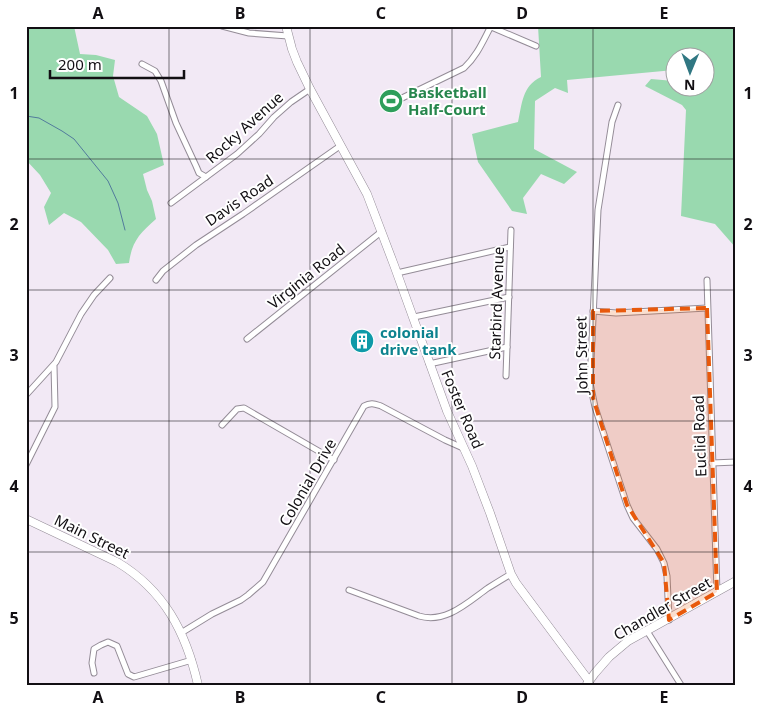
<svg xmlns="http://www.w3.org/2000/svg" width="762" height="711" viewBox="0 0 762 711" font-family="'Noto Sans',sans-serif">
<rect width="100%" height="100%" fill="#f2e9f5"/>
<!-- green -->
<g fill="#99d9af">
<path d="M26 26H74L80 54 96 55 115 60 113 76 119 97 147 116 157 134 164 165 143 174 147 190 152 201 156 219C140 233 132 241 129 263L116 264 108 250 81 222 64 213 49 225 44 207 51 193 40 175 26 160Z"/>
<path d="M538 26H736V248L715 224 681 216 686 110 682 105 645 86 651 79 674 81V88H704V58H674V70L567 80 568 93 555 88 535 101 534 149 577 172 564 184 541 174 523 198 527 214 512 211 478 162 472 134 518 122C522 104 522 86 541 77Z"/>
</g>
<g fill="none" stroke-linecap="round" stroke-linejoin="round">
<!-- stream -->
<path stroke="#527b9c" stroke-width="1" d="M26 116 39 118 62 131 74 139 108 181 118 203 125 230"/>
<!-- street casing -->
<g stroke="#948c97" stroke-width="7">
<g id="street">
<path d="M222 26 249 33 288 36"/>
<path d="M489 26 536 46"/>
<path d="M142 64 155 71 161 81 176 123 196 166 199 173 206 177"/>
<path d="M400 99 464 68C477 56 483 41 491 26"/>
<path d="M618 105 612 122 598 210 590 383 595 407 627 505 633 518 657 549 664 563 667 576 669 620"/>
<path d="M171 203 237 154 259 134 274 117 291 102 310 89"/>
<path d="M397 273 510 247"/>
<path d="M156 280 163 271 196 245 243 214 340 146"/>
<path d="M707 280 717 592"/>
<path d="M593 311 616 313 707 308"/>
<path d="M414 317 509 297"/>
<path d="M247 339 381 232"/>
<path d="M429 364 507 347"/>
<path d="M506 376 511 230"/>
<path d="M26 395 56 362 81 314 94 295 110 278"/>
<path d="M222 425 237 409 244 408 334 460"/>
<path d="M712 463 736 462"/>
<path d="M26 465 55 407 54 366"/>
<path d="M349 590 419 616C446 624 468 602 488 588 496 583 504 578 511 574"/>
<path d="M647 631 681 685"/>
<path d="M181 633 212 614 241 600 248 595 263 582 364 406C371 402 375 404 381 406L445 440 463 448"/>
<path d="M94 673 92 663 94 649 101 645 108 642 117 646 128 674 134 677 192 660"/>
</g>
</g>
<!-- secondary casing -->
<g stroke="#948c97" stroke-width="9">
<g id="secondary">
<path d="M286 26 292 49 297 62 310 89 367 194 394 265 447 411 472 466 490 513 511 574 516 583 589 681"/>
<path d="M26 519 117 562C164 590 186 632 198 685"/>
<path d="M587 684 595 673 609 657 628 641 736 581"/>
</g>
</g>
<!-- street -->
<use href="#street" stroke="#fff" stroke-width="5"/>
<!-- secondary -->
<use href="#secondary" stroke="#fff" stroke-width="8"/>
</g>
<!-- marked area -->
<path fill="#e8590c" fill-opacity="0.2" stroke="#e8590c" stroke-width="4" stroke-dasharray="10 6" stroke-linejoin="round" d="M707 308 717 592 669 620 664 563 627 505 593 398V311Z"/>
<!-- grid -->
<path fill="none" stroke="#120f13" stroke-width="1" stroke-opacity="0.55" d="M169 26V685M310 26V685M452 26V685M593 26V685M26 159H736M26 290H736M26 421H736M26 552H736"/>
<!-- icons -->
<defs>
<g id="stadium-disc" transform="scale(1.25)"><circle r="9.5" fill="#2e9e5b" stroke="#fff"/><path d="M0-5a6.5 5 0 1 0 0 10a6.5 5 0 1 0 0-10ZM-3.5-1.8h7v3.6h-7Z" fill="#fff"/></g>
<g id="building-disc" transform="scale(1.25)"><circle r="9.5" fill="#0f9aa8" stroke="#fff"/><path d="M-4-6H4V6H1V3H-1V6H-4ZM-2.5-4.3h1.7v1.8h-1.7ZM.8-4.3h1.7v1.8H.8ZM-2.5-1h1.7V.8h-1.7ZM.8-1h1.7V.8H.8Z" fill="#fff"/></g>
</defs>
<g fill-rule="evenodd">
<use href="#stadium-disc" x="391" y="101"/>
<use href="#building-disc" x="362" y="341"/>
</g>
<g text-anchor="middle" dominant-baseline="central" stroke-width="4" stroke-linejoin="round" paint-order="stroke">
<!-- leisure labels -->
<g font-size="15" font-weight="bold" fill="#27864d" stroke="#fff" text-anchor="start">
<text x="408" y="92">Basketball<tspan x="408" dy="17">Half-Court</tspan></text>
</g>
<!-- street labels -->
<g font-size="15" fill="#120f13" stroke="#fff">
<text transform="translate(244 127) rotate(-42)">Rocky Avenue</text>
<text transform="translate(239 200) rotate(-34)">Davis Road</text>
<text transform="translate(306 276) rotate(-39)">Virginia Road</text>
<text transform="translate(496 303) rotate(-88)">Starbird Avenue</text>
<text transform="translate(581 355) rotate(-91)">John Street</text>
<text transform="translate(463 409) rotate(67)">Foster Road</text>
<text transform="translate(699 436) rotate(-92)">Euclid Road</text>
<text transform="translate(307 482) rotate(-60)">Colonial Drive</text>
<text transform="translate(92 536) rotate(26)">Main Street</text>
<text transform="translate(662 608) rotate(-30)">Chandler Street</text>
</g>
<!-- culture labels -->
<g font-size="15" font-weight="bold" fill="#0d838f" stroke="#fff" text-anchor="start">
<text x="380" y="332">colonial<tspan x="380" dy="17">drive tank</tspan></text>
</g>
</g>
<!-- border -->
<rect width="762" height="711" fill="none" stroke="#ffffff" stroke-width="55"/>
<!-- north arrow -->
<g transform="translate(690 72) rotate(181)"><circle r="24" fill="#ffffff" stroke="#a09fa1"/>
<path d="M0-4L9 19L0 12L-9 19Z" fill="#307782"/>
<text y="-8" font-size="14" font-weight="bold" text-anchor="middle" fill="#120f13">N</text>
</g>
<!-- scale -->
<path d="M50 70v8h134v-8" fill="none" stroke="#120f13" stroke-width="2.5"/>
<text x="58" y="70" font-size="15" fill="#120f13" stroke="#ffffff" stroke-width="4" paint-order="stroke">200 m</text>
<rect x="28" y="28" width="706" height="656" fill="none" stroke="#120f13" stroke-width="2"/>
<g font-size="16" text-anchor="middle" font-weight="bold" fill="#120f13">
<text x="98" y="19">A</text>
<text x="240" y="19">B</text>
<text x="381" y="19">C</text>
<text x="522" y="19">D</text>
<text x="664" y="19">E</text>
<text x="14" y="99">1</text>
<text x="748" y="99">1</text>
<text x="14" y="230">2</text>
<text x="748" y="230">2</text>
<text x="14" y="361">3</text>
<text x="748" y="361">3</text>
<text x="14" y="492">4</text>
<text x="748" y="492">4</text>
<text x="14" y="624">5</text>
<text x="748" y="624">5</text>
<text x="98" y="703">A</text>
<text x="240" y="703">B</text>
<text x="381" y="703">C</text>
<text x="522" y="703">D</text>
<text x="664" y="703">E</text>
</g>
</svg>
